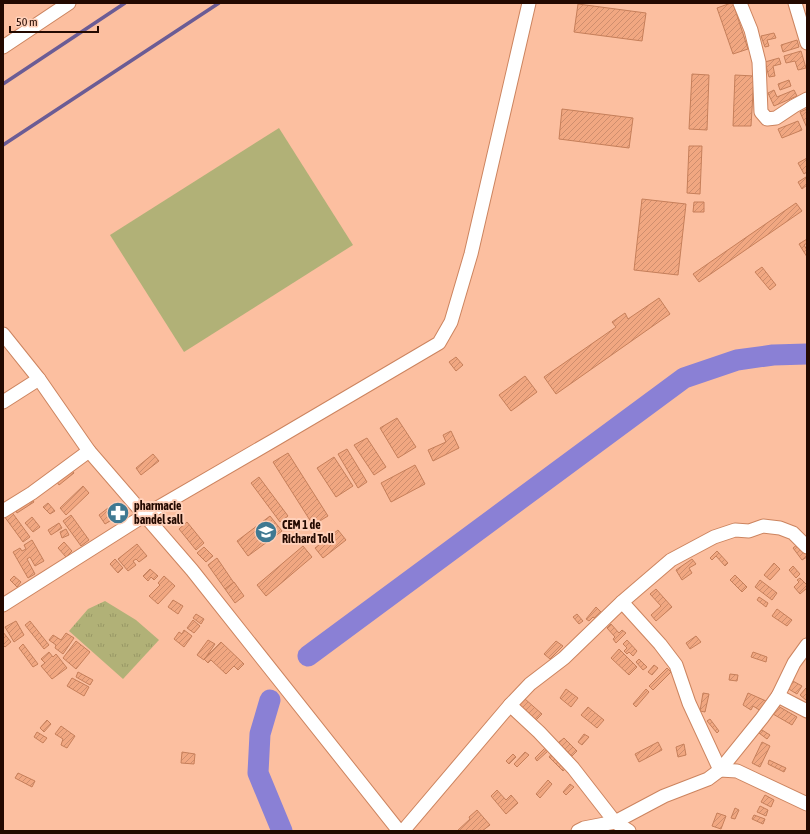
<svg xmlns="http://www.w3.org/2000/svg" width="810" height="834" viewBox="0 0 810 834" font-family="'Asap Condensed',sans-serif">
<defs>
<pattern id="park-tufts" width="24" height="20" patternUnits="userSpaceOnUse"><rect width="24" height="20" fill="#b1b177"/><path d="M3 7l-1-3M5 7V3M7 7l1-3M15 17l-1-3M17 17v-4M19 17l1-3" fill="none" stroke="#989765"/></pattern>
<pattern id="building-hatch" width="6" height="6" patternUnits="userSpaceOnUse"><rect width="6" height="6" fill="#f1a781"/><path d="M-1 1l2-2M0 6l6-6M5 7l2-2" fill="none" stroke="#ce8e6e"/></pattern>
</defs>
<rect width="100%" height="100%" fill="#fcbfa0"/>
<!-- grass -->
<path fill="#b1b177" d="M279 128 353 245 184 352 110 235Z"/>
<!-- park -->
<path fill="url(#park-tufts)" d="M105 601 136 620 159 640 123 679 69 631 88 609Z"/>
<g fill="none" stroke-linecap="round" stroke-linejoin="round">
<!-- stream -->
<g stroke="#6b5c95" stroke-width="3.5">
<path d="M3 84 125 3"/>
<path d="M3 145 219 3"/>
</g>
<!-- river -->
<g stroke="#8a80d5" stroke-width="21">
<path d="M308 656 684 378 737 360 773 355 807 354"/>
<path d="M270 700 260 734 258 773 282 831"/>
</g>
</g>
<!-- building -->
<g fill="url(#building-hatch)" stroke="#c67f5a">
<path d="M731 3H733L748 49 733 54 717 8Z"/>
<path d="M578 4 646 13 642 41 574 32Z"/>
<path d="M774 33 776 38 767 40 769 46 765 47 761 36Z"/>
<path d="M797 40 799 47 783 52 781 45Z"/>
<path d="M801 51 806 68 798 70 795 61 786 63 784 56Z"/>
<path d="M779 58 781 64 773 66 775 76 769 77 765 62Z"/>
<path d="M692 74 709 75 707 130 689 129Z"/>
<path d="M735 75 754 76 751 126H733Z"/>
<path d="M789 80 791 86 780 90 778 84Z"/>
<path d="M774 90 777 97 794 90 797 96 774 106 768 93Z"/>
<path d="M562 109 633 118 629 148 559 139Z"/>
<path d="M807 109V128L800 112Z"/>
<path d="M798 121 802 130 782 138 778 129Z"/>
<path d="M689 146H702L700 194 687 193Z"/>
<path d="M807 158V172L804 174 798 163Z"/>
<path d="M806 177 807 185 802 189 798 182Z"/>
<path d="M642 199 686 204 678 275 634 270Z"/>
<path d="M694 202H704V212H693Z"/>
<path d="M796 203 802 211 699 282 693 274Z"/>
<path d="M807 239V243L804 245 807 250V257L799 244Z"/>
<path d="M762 267 776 285 770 290 755 272Z"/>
<path d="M659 298 670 314 556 394 544 377 616 327 612 322 625 313 628 319Z"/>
<path d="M456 357 463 365 456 371 449 362Z"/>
<path d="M525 376 537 392 511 411 499 395Z"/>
<path d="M397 418 416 447 398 458 380 428Z"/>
<path d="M451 431 459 448 433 461 428 450 446 442 443 435Z"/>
<path d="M367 438 386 467 374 475 354 445Z"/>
<path d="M347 449 367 482 358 488 338 454Z"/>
<path d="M288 453 328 516 313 525 273 462Z"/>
<path d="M153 454 159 461 141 475 136 468Z"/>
<path d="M334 457 353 486 336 497 317 468Z"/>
<path d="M415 465 425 484 391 502 381 483Z"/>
<path d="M70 468 74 473 59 485 55 479Z"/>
<path d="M259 477 288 516 280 522 251 483Z"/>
<path d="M83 486 89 493 66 515 60 508Z"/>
<path d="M31 498 34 502 17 513 15 509Z"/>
<path d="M48 503 55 511 50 514 43 507Z"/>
<path d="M108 508 115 518 105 524 99 515Z"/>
<path d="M11 511 30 537 23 542 4 516Z"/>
<path d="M71 515 89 540 81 546 63 521Z"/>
<path d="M270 516 282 531 248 556 237 541Z"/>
<path d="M32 517 40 527 33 532 25 523Z"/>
<path d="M187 522 204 543 196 550 179 529Z"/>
<path d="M59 523 62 528 51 535 48 530Z"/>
<path d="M66 529 69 535 62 538 60 532Z"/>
<path d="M338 530 346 540 323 558 315 548Z"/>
<path d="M32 540 44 561 35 566 30 557 27 559 35 574 28 578 13 552 20 548 22 551 26 549 24 545Z"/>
<path d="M64 542 72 551 66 557 58 548Z"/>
<path d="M137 544 147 556 139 562 136 559 133 561 136 565 128 571 118 559Z"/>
<path d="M798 544 807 555V557L802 560 793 548Z"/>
<path d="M303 546 312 557 266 596 257 585Z"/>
<path d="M204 547 213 556 206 562 197 553Z"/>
<path d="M717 551 728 563 725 566 716 556 712 560 710 558Z"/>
<path d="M217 558 234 583 225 589 208 565Z"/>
<path d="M115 559 123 568 118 573 110 564Z"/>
<path d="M692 559 696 564 689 568 692 573 682 580 676 570Z"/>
<path d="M774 563 780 569 770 580 764 575Z"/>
<path d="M793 566 800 574 796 578 789 570Z"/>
<path d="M150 569 158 576 154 580 151 577 148 581 143 576Z"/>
<path d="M735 575 747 587 742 592 730 580Z"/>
<path d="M14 576 21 582 17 587 10 580Z"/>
<path d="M164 576 175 586 158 604 149 596 160 585 158 583Z"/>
<path d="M800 578 807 585V588L800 594 794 587 799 582 797 580Z"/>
<path d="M760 580 777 593 772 600 755 587Z"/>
<path d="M234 582 244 596 235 603 225 589Z"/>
<path d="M656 589 672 607 656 621 651 615 661 606 650 594Z"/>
<path d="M759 597 768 603 766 607 757 600Z"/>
<path d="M173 600 183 606 178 614 168 607Z"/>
<path d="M596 607 603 614 597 620 593 617 589 621 586 619Z"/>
<path d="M777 609 792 620 787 626 772 616Z"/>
<path d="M196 614 204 619 201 624 193 618Z"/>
<path d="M577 614 583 621 579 624 573 617Z"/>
<path d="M193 620 200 626 194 633 187 628Z"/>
<path d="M16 621 24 635 14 642 5 627Z"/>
<path d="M30 621 49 645 44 649 25 625Z"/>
<path d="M611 624 619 633 622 630 626 633 616 643 613 639 615 637 607 628Z"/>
<path d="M184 630 192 636 184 647 174 639 179 632 182 634Z"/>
<path d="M3 632 11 642 5 647 3 645Z"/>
<path d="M66 633 74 638 63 654 55 648 56 645 49 640 53 635 61 640Z"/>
<path d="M696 636 701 642 690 649 686 643Z"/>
<path d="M208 640 215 644 204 660 197 655Z"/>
<path d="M627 640 637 651 633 656 629 652 627 654 624 651 627 648 623 644Z"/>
<path d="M76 641 90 652 76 669 63 658Z"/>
<path d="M556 641 563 646 550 659 544 654Z"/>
<path d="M221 642 244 664 238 670 234 666 226 674 211 660 208 663 204 659Z"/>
<path d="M23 644 38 664 33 667 19 648Z"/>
<path d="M619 649 637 667 629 675 611 658Z"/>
<path d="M49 652 53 657 56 654 67 668 52 679 41 666 45 663 41 659Z"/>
<path d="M753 652 767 657 766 662 751 657Z"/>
<path d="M639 659 647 667 643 670 636 662Z"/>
<path d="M654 665 658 668 652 675 648 672Z"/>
<path d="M667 668 671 672 653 690 649 686Z"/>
<path d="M78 672 93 680 90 685 76 677Z"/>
<path d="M730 674 738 675 737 681 729 680Z"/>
<path d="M72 678 89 687 84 696 67 686Z"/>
<path d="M791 680 802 686 797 694 787 688Z"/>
<path d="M806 688 807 689V701L800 695Z"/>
<path d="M566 689 578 698 571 707 560 698Z"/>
<path d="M646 689 649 692 636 707 633 704Z"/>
<path d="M703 693 709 694 705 712 700 711Z"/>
<path d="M748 693 766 701 761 711 753 706 751 710 743 705Z"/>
<path d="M525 699 542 714 536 720 519 705Z"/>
<path d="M778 706 797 717 792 725 773 714Z"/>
<path d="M588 707 604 720 597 728 581 715Z"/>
<path d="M710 719 719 731 717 733 707 721Z"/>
<path d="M47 720 51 724 44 732 40 728Z"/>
<path d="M61 726 75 736 67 748 61 745 63 739 55 734Z"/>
<path d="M762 730 770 735 767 739 759 733Z"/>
<path d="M37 732 47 738 43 743 34 737Z"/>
<path d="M584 734 589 737 582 745 578 742Z"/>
<path d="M564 738 577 751 572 756 558 743Z"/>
<path d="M658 742 662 750 639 762 635 754Z"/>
<path d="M762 742 770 746 760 767 752 763Z"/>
<path d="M684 744 686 755 678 757 676 747Z"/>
<path d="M545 748 548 751 537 761 535 758Z"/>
<path d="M182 752 195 754 194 764 181 763Z"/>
<path d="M525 752 529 755 517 767 514 764Z"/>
<path d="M553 752 568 766 563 771 549 757Z"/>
<path d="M513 754 516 757 509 764 506 761Z"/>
<path d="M769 760 786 768 784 772 768 764Z"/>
<path d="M18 773 35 781 32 787 15 778Z"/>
<path d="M548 780 552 784 540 798 536 794Z"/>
<path d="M570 784 574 787 566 795 563 792Z"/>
<path d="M497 790 506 800 511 795 518 803 506 814 491 796Z"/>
<path d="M765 795 774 800 771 807 761 802Z"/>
<path d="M760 806 768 810 766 816 757 812Z"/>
<path d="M735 808 739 810 735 819 731 818Z"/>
<path d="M477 810 490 825 482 831 480 830 479 831H457L470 819 469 817Z"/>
<path d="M717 813 726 816 721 829 712 826Z"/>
<path d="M754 815 765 819 763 824 752 819Z"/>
</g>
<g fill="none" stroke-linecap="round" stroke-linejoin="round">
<!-- minor casing -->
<g stroke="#cc845f" stroke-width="15">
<g id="minor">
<path d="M740 3 751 30 759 62 761 112 767 119 776 118 794 106 807 99"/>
<path d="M795 3 807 43"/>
<path d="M3 47 69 3"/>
<path d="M3 334 39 379 89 451 192 570 399 831"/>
<path d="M3 402 39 379"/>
<path d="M3 511 32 493 89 451"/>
<path d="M622 602 660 644 676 665 689 703 720 770 737 771 807 804"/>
<path d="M3 605 145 515 276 439 439 343 451 322 471 254 529 3"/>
<path d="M778 696 807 711"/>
<path d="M510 705 530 684 564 658 622 602 671 560 714 537 735 530 749 531 763 526 780 528 793 533 807 547"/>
<path d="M403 831 510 705 539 732 573 768 615 822 629 831"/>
<path d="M578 831 584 828 615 822 664 796 708 779 720 770 762 718 778 696 794 663 807 645"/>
</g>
</g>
<!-- minor -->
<use href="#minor" stroke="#fff" stroke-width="13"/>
</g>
<!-- icons -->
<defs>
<g id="pharmacy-disc" transform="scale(1.15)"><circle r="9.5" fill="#3f7992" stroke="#ffd0b9"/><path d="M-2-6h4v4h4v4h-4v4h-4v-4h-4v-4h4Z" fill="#fff"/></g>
<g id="school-disc" transform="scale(1.15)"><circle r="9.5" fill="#3f7992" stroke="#ffd0b9"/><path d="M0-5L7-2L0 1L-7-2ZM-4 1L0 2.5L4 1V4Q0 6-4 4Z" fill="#fff"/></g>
</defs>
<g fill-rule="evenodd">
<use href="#pharmacy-disc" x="118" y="513"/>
<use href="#school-disc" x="266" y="532"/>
</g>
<g text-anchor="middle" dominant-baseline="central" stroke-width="4" stroke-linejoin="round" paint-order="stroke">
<!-- poi labels -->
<g font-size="12" font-weight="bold" fill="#230900" stroke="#ffd0b9" text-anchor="start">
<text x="134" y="506">pharmacie<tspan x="134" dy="14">bandel sall</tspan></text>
<text x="282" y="525">CEM 1 de<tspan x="282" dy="14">Richard Toll</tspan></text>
</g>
</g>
<!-- border -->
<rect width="810" height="834" fill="none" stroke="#230900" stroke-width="8"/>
<!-- scale -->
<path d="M10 26v6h88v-6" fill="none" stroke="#230900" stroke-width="2"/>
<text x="16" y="26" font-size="12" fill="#230900" stroke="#ffd0b9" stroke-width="3" paint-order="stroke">50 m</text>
</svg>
